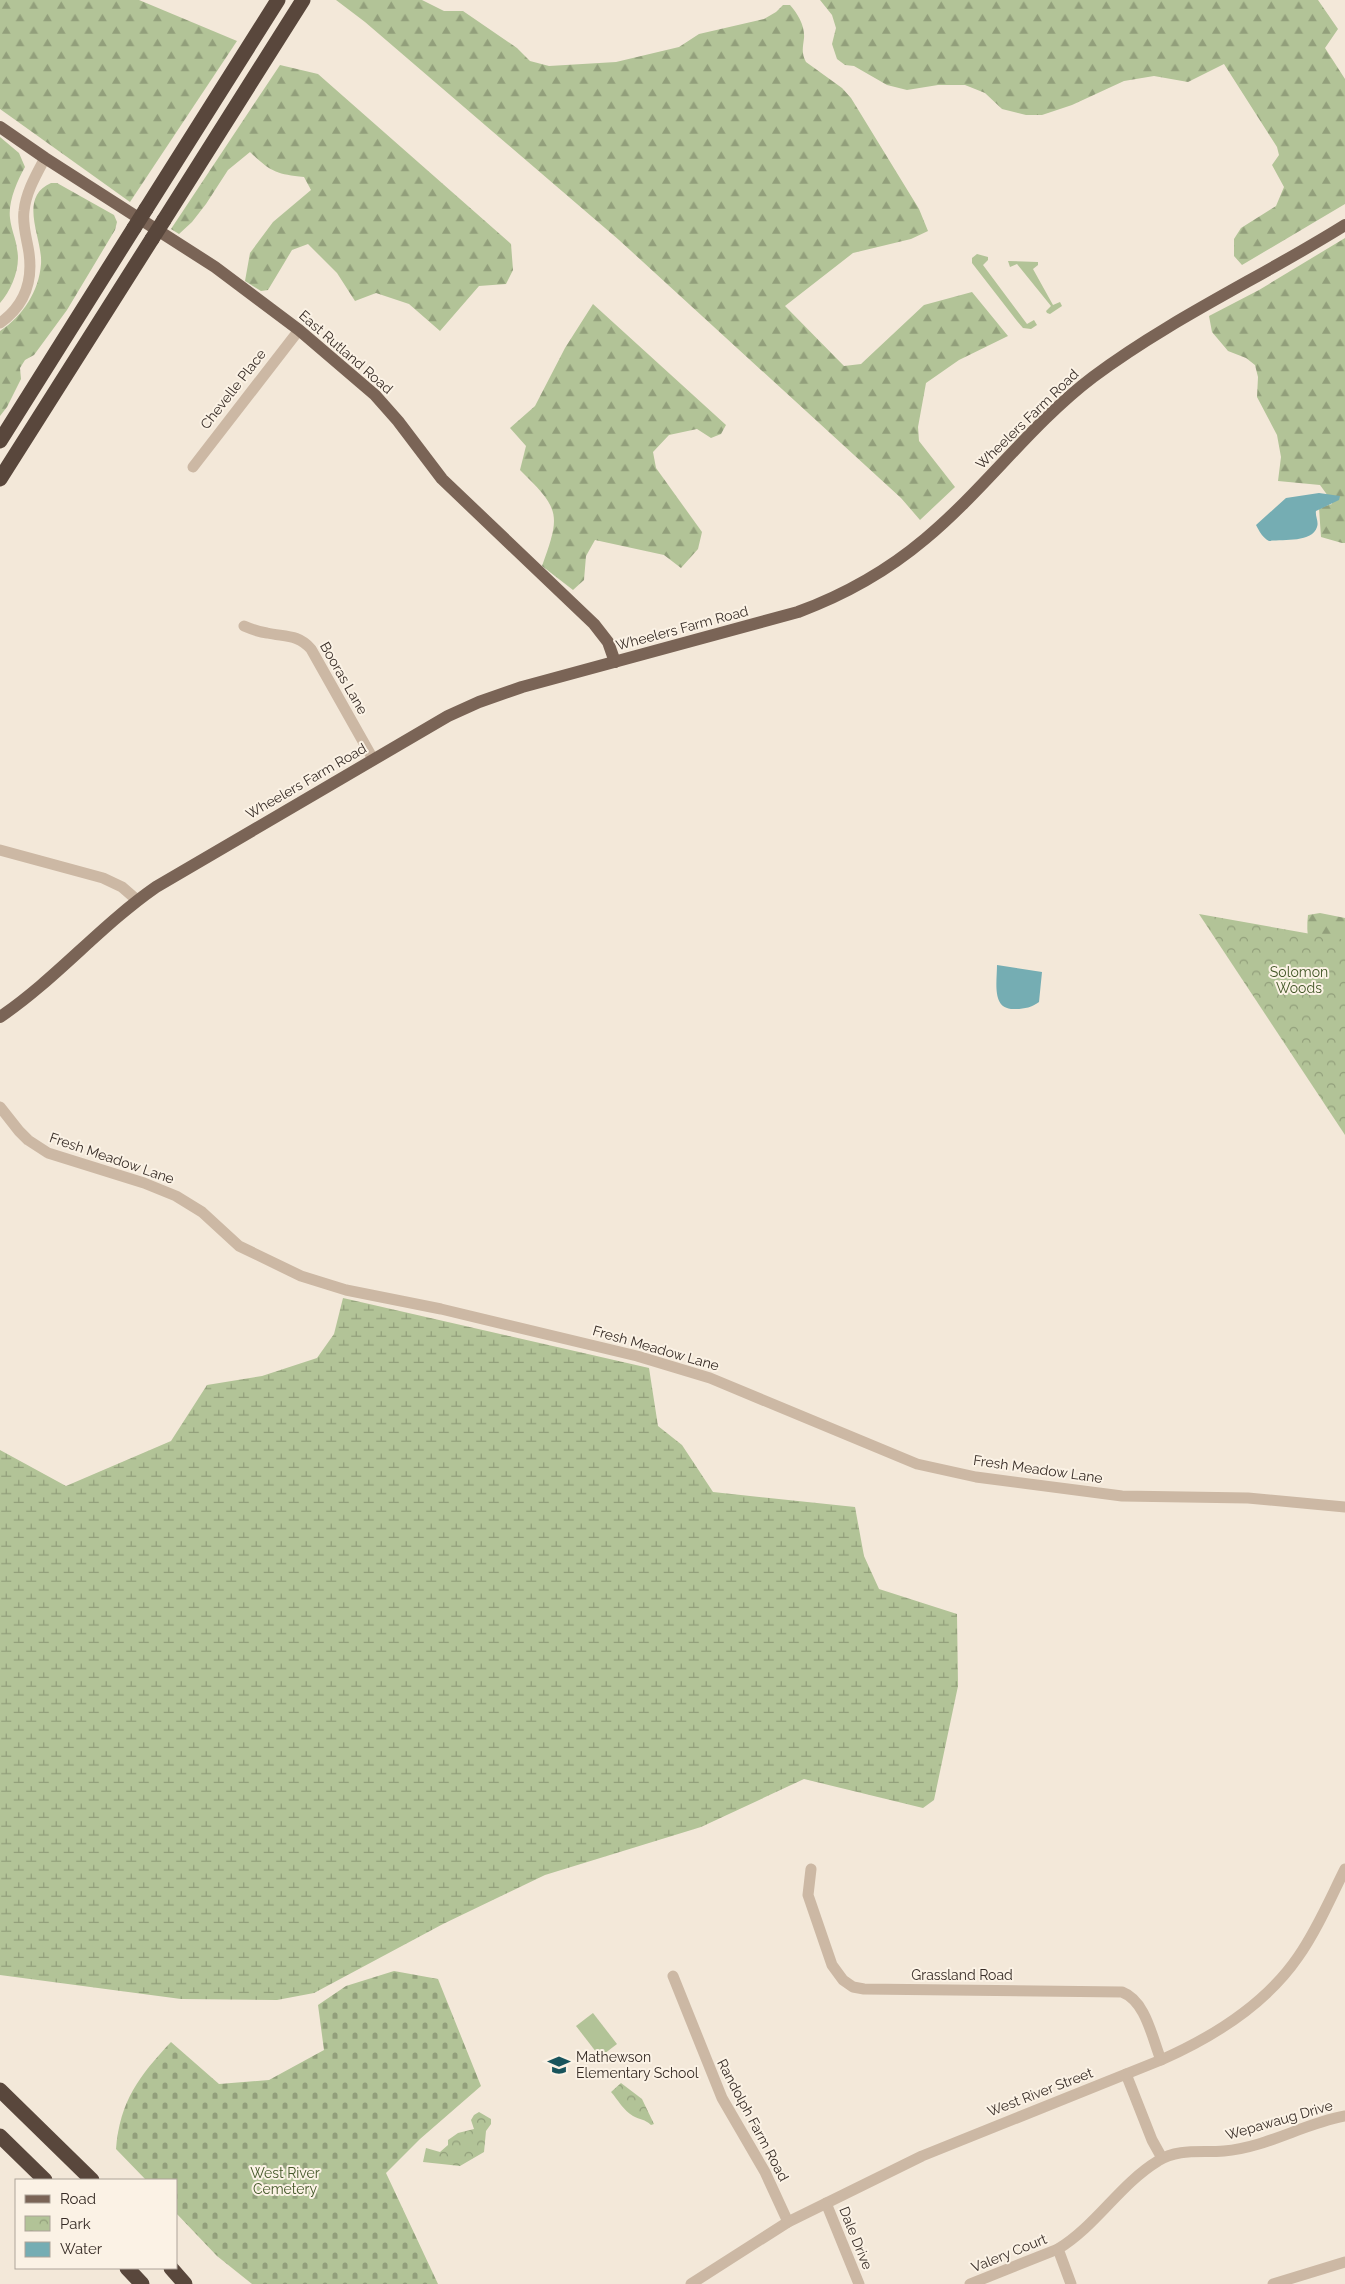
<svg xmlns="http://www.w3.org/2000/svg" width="1345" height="2284" viewBox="0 0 1345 2284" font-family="Raleway,sans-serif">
<defs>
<pattern id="forest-firs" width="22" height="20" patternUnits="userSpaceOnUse" patternTransform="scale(1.25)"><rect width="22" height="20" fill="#b2c397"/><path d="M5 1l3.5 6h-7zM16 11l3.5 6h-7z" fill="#929f7b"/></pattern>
<pattern id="wetland-marsh" width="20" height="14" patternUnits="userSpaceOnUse" patternTransform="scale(1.25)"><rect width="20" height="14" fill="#b2c397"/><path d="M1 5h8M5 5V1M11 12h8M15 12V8" fill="none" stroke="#929f7b"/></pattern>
<pattern id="cemetery-stones" width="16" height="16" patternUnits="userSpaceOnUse" patternTransform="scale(1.25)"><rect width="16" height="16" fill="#b2c397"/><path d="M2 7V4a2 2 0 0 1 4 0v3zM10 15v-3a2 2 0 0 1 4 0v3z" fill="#929f7b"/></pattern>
<pattern id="park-crowns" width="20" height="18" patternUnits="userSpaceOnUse" patternTransform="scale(1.25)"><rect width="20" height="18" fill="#b2c397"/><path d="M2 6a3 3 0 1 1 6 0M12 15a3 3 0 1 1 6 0" fill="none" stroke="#929f7b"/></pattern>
</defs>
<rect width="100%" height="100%" fill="#f3e8d9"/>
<!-- green -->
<g fill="#b2c397">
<path d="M977 254 988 257V260L983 265 1027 324 1034 320 1037 325 1031 329 1023 328 1017 321 972 263V258Z"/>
<path d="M1008 261 1038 262V265L1033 269 1053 305 1060 302 1062 306 1050 314 1047 313 1046 311 1051 306 1017 264 1010 267Z"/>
<path d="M593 2013 617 2044 600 2057 576 2026Z"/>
</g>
<!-- forest -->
<g fill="url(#forest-firs)">
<path d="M0 0H139L237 41 130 202 0 109Z"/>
<path d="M336 0H422L444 11H463L517 48 530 61 549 66 616 62 679 47 699 34 764 19 776 12 783 5H790C798 14 805 26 804 38 803 47 801 53 806 62L842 88 851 98 919 209 928 231 911 239 853 253 785 306 844 366 861 364 924 305 972 292 1008 336 959 360 926 383 918 427 919 441 955 487 920 520 901 498 619 240 365 22Z"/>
<path d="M820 0H1318L1338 29 1325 48 1345 79V204L1242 265 1234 256V239L1241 228 1276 206 1284 187 1272 165 1279 155 1277 147 1224 64 1188 82 1154 76 1124 81 1072 105 1042 115H1026L1002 109 985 93 965 85H938L907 90 887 85 854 66 845 65 837 59 832 44 836 28 832 15Z"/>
<path d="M280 65 318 74 511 244 513 270 506 284 479 286 440 331 409 304 376 293 355 301 337 273 308 244 292 250 268 290 261 291 245 281 250 253 273 222 311 190 304 177C276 174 271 172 250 152L228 170 206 204 192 222 179 234 171 229Z"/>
<path d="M0 137 19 153 25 167C17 181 8 202 10 218 11 229 16 239 17 249 21 267 12 289 0 303Z"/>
<path d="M51 183H57L114 215 117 222 115 230 67 310 34 355 25 360 20 368 21 379 7 407 0 416V331C23 316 39 291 41 264 43 238 17 198 51 183Z"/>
<path d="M1345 238V543H1342L1321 537 1319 508 1332 504V495L1328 496 1320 485 1278 481 1281 457 1277 435 1257 397 1258 377 1255 365 1246 358 1228 351 1212 332 1209 316 1259 290Z"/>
<path d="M593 304 726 425 721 434 711 438 697 429 669 435 653 452 656 468 702 532 698 549 681 568 664 555 595 540 586 556 584 580 573 590 542 566C561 514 560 509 520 470L526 446 510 428 535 406 565 348Z"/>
<path d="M1320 913 1345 918V1007C1325 977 1303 954 1308 915Z"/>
</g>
<!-- wetland -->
<path fill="url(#wetland-marsh)" d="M343 1298 649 1368 658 1426 682 1445 713 1492 855 1507 864 1556 879 1589 957 1614 958 1686 934 1800 923 1808 804 1779 701 1827 545 1875 443 1924 314 1993 277 2000 181 1999 0 1975V1450L66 1486 171 1441 207 1385 262 1376 317 1358 334 1334Z"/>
<!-- cemetery -->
<path fill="url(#cemetery-stones)" d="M394 1971 438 1979 481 2086 420 2139 386 2173 438 2284H252L217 2256 176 2213V2180H146L116 2149C120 2101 139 2076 171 2042L219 2084 269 2080 324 2050 318 2005 346 1986Z"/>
<!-- park -->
<g fill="url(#park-crowns)">
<path d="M1199 914 1345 940V1135Z"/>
<path d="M621 2083 642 2099 654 2124 651 2125C645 2119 640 2120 633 2116 624 2111 618 2100 611 2092Z"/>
<path d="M479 2112 491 2119V2124L486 2131 484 2152 460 2166 423 2162 426 2148 440 2152 448 2145V2140L458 2133 474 2129 471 2120 474 2115Z"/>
</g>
<!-- water -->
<g fill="#75adb3">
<path d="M1319 493 1340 496 1339 500 1316 511C1315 516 1319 522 1317 527 1312 543 1283 539 1269 541 1263 538 1259 531 1256 525L1286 498Z"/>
<path d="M997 965 1042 972 1039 1002C1032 1007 1025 1009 1016 1009 991 1011 997 983 997 965Z"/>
</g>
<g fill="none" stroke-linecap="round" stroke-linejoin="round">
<!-- minor -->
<g stroke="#ccb8a4" stroke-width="11">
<path d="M0 323C24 306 33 282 29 253 27 239 22 225 24 211 26 192 36 175 45 158"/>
<path d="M193 467 299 330"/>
<path d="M244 626C251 629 259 632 267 633 285 637 298 634 311 649L373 759"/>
<path d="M0 850 103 878 122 887 137 900"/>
<path d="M0 1107 19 1131 28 1140 48 1153 144 1183 176 1196 202 1212 239 1246 301 1276 346 1290 441 1309 637 1356 710 1378 917 1464 976 1477 1122 1496 1248 1498 1345 1507"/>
<path d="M811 1869 808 1895 832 1965 843 1980 853 1987 864 1989 1122 1992C1146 2001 1152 2038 1161 2060"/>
<path d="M673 1976 722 2098 765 2172 788 2222"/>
<path d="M1126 2074 1152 2140 1162 2158"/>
<path d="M826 2203 859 2284"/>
<path d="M691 2284 788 2222 922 2156 1161 2060C1213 2037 1265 2005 1298 1957 1317 1930 1330 1899 1345 1869"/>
<path d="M970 2284 1058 2249"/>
<path d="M1071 2284 1058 2249C1096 2226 1120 2184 1158 2161 1178 2148 1202 2153 1224 2151 1265 2148 1305 2123 1345 2116"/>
<path d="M1273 2284 1345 2262"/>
</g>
<!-- major -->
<g stroke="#7a6456" stroke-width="12">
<path d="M0 127 45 158 215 267 299 330 375 395 398 421 442 479 594 624 608 642 615 662"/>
<path d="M0 1017C56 979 100 926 156 887L448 716 479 702 522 687 798 612C844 595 887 571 925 539 985 489 1031 424 1093 377 1172 318 1262 277 1345 225"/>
</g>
<!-- highway -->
<g stroke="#59473c" stroke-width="15">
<path d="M146 209 278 0"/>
<path d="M164 220 303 0"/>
<path d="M0 441 134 228"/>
<path d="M0 479 152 239"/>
<path d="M0 2090 92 2180"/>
<path d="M0 2136 45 2180"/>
<path d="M127 2268 142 2284"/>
<path d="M171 2268 185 2284"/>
</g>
<!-- highway-bridge -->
<g stroke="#59473c" stroke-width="15">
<path d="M134 228 146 209"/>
<path d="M152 239 164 220"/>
</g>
</g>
<!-- icons -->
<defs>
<g id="school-bare" transform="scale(1.725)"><path d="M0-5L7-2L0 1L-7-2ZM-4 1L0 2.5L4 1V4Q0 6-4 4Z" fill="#18545c" stroke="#fbf2e5" stroke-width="2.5" paint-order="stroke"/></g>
</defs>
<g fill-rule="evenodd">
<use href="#school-bare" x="559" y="2065"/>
</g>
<g text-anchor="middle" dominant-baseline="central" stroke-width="4" stroke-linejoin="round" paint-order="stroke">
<!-- street labels -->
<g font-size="14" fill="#372c26" stroke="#fbf2e5">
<text transform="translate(346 352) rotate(41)">East Rutland Road</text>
<text transform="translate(233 389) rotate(-52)">Chevelle Place</text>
<text transform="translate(1027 419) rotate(-44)">Wheelers Farm Road</text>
<text transform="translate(682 628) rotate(-15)">Wheelers Farm Road</text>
<text transform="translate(344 678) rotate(60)">Booras Lane</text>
<text transform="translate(306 781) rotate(-30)">Wheelers Farm Road</text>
<text transform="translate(112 1158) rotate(19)">Fresh Meadow Lane</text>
<text transform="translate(656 1348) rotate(16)">Fresh Meadow Lane</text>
<text transform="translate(1038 1469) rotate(8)">Fresh Meadow Lane</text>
<text x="962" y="1975">Grassland Road</text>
<text transform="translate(1040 2092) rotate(-21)">West River Street</text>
<text transform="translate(753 2120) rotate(62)">Randolph Farm Road</text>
<text transform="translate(1279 2120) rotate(-16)">Wepawaug Drive</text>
<text transform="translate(856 2238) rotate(68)">Dale Drive</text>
<text transform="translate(1009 2253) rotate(-22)">Valery Court</text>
</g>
<!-- park labels -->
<g font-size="14" fill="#435728" stroke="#fbf2e5">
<text x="1299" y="972">Solomon<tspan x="1299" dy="16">Woods</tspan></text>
<text x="285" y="2173">West River<tspan x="285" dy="16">Cemetery</tspan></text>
</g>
<!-- poi labels -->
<g font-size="14" fill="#372c26" stroke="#fbf2e5" text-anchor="start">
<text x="576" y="2057">Mathewson<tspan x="576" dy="16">Elementary School</tspan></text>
</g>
</g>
<!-- legend -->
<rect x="15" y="2179" width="162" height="90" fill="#fbf2e5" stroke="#ada399"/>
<rect x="25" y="2195" width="25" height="8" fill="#7a6456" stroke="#ada399"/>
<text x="60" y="2204" font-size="15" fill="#372c26">Road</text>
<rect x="25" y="2216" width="25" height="15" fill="url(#park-crowns)" stroke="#ada399"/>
<text x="60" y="2229" font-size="15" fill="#372c26">Park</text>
<rect x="25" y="2242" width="25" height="15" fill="#75adb3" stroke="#ada399"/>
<text x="60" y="2254" font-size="15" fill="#372c26">Water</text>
</svg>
